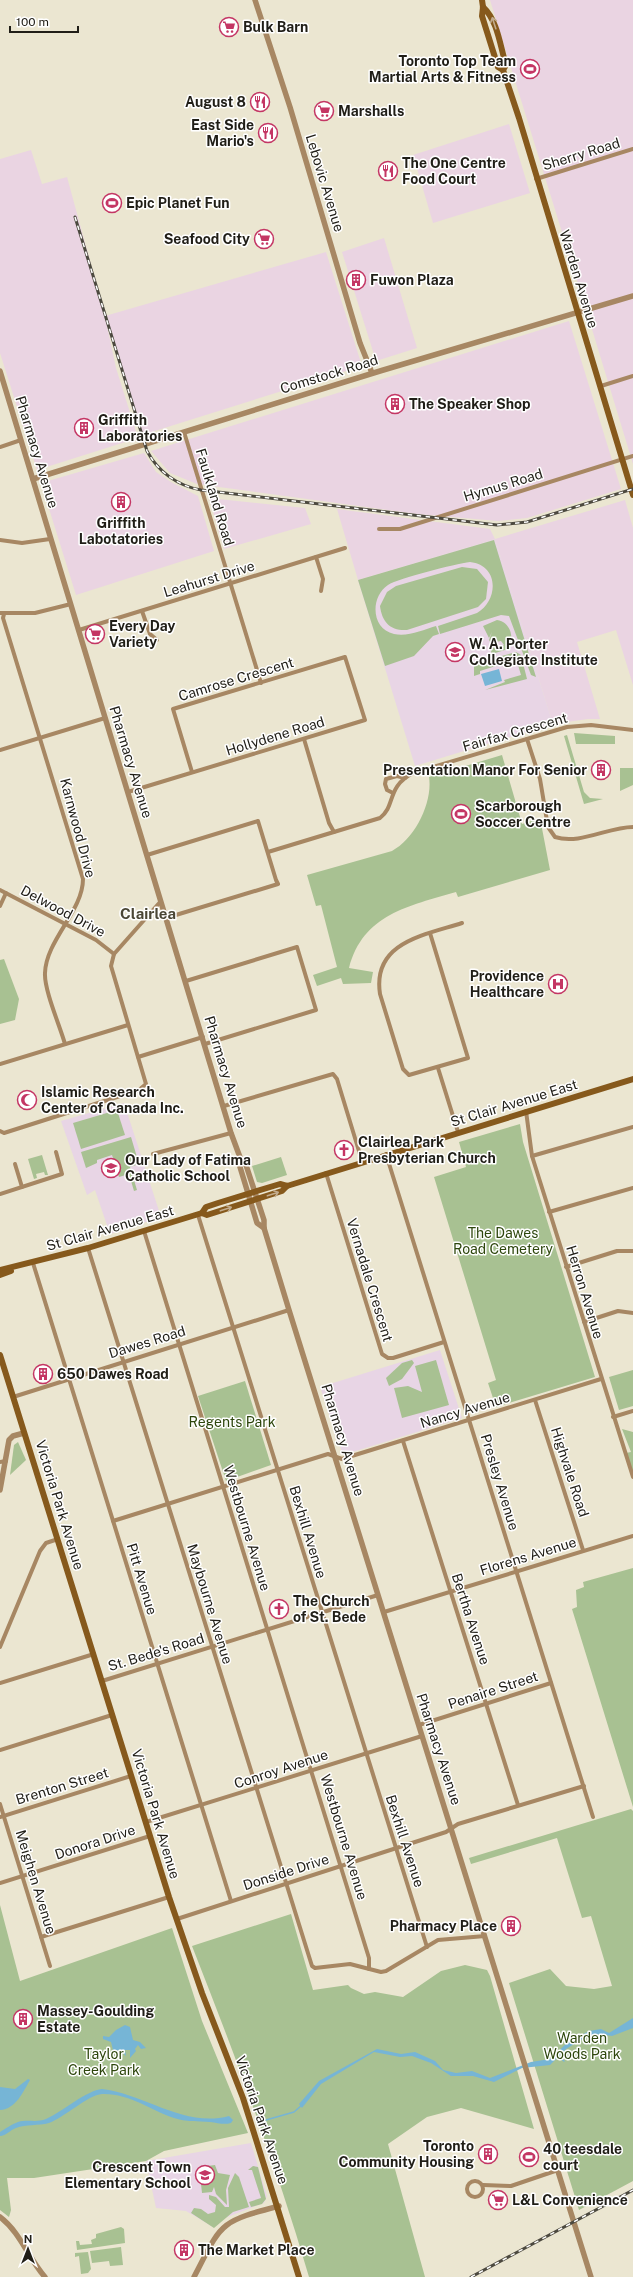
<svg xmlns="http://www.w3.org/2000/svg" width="633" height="2277" viewBox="0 0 633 2277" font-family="'Public Sans',sans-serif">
<rect width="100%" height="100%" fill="#ebe6d1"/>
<!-- industrial -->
<g fill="#ead4e2">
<path d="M490 0H633V464L588 316Z"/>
<path d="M509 124 530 193 433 223 413 155Z"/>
<path d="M31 150 42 184 67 177 105 316 326 252 362 366 142 435 106 321 116 368 138 438 37 470 0 353V159Z"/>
<path d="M384 238 417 348 376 361 342 252Z"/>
<path d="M569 321 621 489 527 518 498 521 417 514 197 484 170 473 151 451Z"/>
<path d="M144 453 156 472 171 482 198 496 214 551 76 595 41 483Z"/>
<path d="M209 498 305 508 311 524 224 549Z"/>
<path d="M625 500 633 528V685L616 630 577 642 600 719H588L553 724 495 539 358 580 337 509 490 529 495 539Z"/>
</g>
<!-- education -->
<g fill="#e8d5e5">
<path d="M495 539 553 724 415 766 358 580Z"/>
<path d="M124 1103 161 1217 110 1234 95 1190 87 1195 61 1121Z"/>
<path d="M440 1350 462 1418 343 1455 320 1387Z"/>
<path d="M251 2143 267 2196 264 2203 225 2218 213 2227 186 2211 156 2208 146 2161Z"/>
</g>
<!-- green -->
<g fill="#a8c192">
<path d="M494 540 536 677 531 675 509 616 501 615 440 634 438 626 477 613C499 600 499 565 470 562 455 564 399 578 388 585 370 597 371 629 394 634 408 637 423 630 436 626L439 634 433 636 414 656 385 666 358 580Z"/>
<path d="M462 567 477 569 488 582 486 599 478 607 407 630C390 631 382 622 380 606L387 592 396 586Z"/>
<path d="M497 620C511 622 515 639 508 649L492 654 489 646 497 643 499 648 504 645 501 641 491 643 489 640 492 632 489 638 483 626Z"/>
<path d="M516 652 521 655 527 679 485 690 505 682 504 680 521 675 515 655 498 659 499 665 480 671V674L474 676V666L483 661Z"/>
<path d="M574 733 615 736V744H576Z"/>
<path d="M567 735 584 792 590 798 603 799 584 804 564 736Z"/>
<path d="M502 755 522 824 540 818 550 870 458 897 456 892C409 906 363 914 349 968L373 972 371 983 343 984 341 978 317 986 313 975 337 967 321 905 316 906 307 875 392 851C415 839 433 802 429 777Z"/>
<path d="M620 768H633V785L620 791Z"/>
<path d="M4 959 19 999 15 1020 0 1024V960Z"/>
<path d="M117 1110 125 1135 81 1149 73 1123Z"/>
<path d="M520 1124 523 1142 595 1377 496 1407 488 1383 496 1380 434 1177 466 1167 459 1142Z"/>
<path d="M131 1137 139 1164 130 1167 137 1190 134 1191 129 1174 119 1177 112 1155 97 1160V1163L86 1168 81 1152Z"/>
<path d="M42 1155 48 1175H45L44 1172 36 1174 37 1178 34 1179 28 1159Z"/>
<path d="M281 1157 287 1175 262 1183 257 1182 252 1166Z"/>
<path d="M412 1360 414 1363 402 1379 389 1386 386 1378 402 1363Z"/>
<path d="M436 1360 449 1405 402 1418 394 1388 408 1386 422 1392 415 1366Z"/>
<path d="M633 1370V1406L619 1410 609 1377Z"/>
<path d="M245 1381 271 1465 226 1481 198 1396Z"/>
<path d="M622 1429 633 1432V1474L626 1453 631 1452Z"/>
<path d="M18 1442 26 1460 10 1475 14 1445Z"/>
<path d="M633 1568V1807L572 1609 577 1607 576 1590 584 1587 583 1582Z"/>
<path d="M631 1809 633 1811V2181L579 2210 509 1983 550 1969 566 1986 594 1989 612 1986 591 1916 582 1918 557 1838 471 1864 469 1858Z"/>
<path d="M0 1905 20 1981 172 1928 202 2021 248 2133 164 2151 146 2161 34 2178H7L11 2210 9 2217 0 2210Z"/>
<path d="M291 1914 313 1990 348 1985 351 1988 364 1994 375 1992 403 1997 441 1971 465 1965 487 1970 490 1976 534 2129 461 2108 427 2117 388 2144 425 2277H309C276 2164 235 2055 192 1946Z"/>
<path d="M215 2165 218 2173 230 2175 226 2190 227 2205 216 2194 214 2187 212 2192 202 2193 201 2184H204V2176H199L200 2167Z"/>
<path d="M253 2166 258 2167 266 2199 262 2204 251 2207 249 2202 261 2198 252 2170H248Z"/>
<path d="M235 2173 239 2177 249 2207 233 2212 214 2228 191 2213 194 2208 201 2209 208 2214 215 2212 216 2205 209 2199V2195L216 2197 225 2207H229L228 2188Z"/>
<path d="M121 2227 124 2229 125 2243 77 2250 76 2241H79L80 2245 92 2244 91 2240 96 2238V2234Z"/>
<path d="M121 2247 123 2265 110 2266 109 2261 92 2263 90 2251Z"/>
<path d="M88 2252 91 2269 88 2273 81 2274 79 2256 75 2257V2253Z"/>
</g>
<!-- water -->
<g fill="#76b5d6">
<path d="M499 669 502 681 485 686 481 674Z"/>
<path d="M633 2018V2028L612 2036 600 2034 584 2038 566 2049 550 2065 522 2068 494 2082 473 2076H451L431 2063 412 2056 400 2057 374 2052 321 2084 302 2108 299 2104 319 2081 377 2049 401 2054 415 2052 435 2061 443 2070 456 2073 472 2071 490 2078 531 2062 550 2059 567 2043 589 2031 601 2029 609 2033Z"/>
<path d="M125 2025 130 2027 133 2040 140 2042 146 2048 141 2049 138 2045 135 2049 136 2051 130 2058V2050H125L126 2056 121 2051 113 2050 111 2042 103 2039V2036L109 2037 116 2030Z"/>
<path d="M28 2079 30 2080C23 2092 16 2109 0 2110V2087L15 2089Z"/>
<path d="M102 2089C145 2094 184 2128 229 2116L233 2120 231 2123C224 2125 218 2123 210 2122 198 2121 186 2122 174 2118 150 2110 129 2093 102 2094 88 2095 65 2117 49 2123 38 2126 26 2124 16 2128 10 2130 6 2136 0 2136V2132C5 2129 12 2124 18 2122 28 2119 36 2123 46 2119 62 2112 87 2090 102 2089Z"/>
</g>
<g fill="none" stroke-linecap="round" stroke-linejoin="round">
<!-- stream -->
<g stroke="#76b5d6" stroke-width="1.5">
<path d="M558 2056 564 2061"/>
<path d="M266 2120 294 2112 302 2105"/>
</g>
<!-- minor -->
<g stroke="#a78763" stroke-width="4">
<path d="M536 179 633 149"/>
<path d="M601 386 633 376"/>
<path d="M184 432 261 683"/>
<path d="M0 447 21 440"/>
<path d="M379 529H400L633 456"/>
<path d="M0 540 22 543 50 539"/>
<path d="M316 557 323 579 321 591"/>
<path d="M142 611 150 634 157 640"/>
<path d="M0 613H35L71 604"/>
<path d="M4 614 3 618 83 879C83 911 46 940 45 973 44 990 60 1026 65 1044"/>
<path d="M79 630 345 548"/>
<path d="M304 739 329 823 334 832"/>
<path d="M527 739 540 779 548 827 555 837C580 845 608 827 633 827"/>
<path d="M0 750 105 718"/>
<path d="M128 792 365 720 345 657 173 709 192 772"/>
<path d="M393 793 387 790 385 784 386 779 397 776 405 778"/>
<path d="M268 852 380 818C396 806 386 787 413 773L567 727 591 725 633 730"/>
<path d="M147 855 258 821 276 880 278 884 166 918"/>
<path d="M0 890 96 940 114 954"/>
<path d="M0 906 6 893"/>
<path d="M430 933 468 1058 409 1075 403 1069 380 994C372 942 425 935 462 923"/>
<path d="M186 981 297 947 316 1010 205 1044"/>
<path d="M138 1057 203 1037"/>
<path d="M0 1064 128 1025"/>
<path d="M438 1068 458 1132"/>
<path d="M224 1106 333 1074 337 1079 362 1161"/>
<path d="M526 1111 532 1156 633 1477"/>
<path d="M0 1131 4 1133 139 1090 146 1084 111 966 114 954 161 901"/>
<path d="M153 1154 231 1133"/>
<path d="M386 1154 593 1817"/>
<path d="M532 1156 633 1127"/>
<path d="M15 1164 22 1187"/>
<path d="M326 1173 382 1354 388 1358H393L444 1342"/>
<path d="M0 1194 62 1174 56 1152"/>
<path d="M549 1212 633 1188"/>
<path d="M198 1215 427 1947"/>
<path d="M144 1231 369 1958V1969"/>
<path d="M88 1248 312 1966 315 1968 350 1964 381 1972 386 1971 438 1940 485 1936"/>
<path d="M33 1263 231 1901"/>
<path d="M566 1267 617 1251H633"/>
<path d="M584 1322 618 1311 633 1313"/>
<path d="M13 1397 289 1310"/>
<path d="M535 1400 583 1550"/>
<path d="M613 1417 633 1411"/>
<path d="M403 1441 518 1805"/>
<path d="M0 1462 6 1461"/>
<path d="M113 1521 328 1454 342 1459 601 1379"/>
<path d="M384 1612 633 1536"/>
<path d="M0 1647 40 1551 46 1543 58 1539"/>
<path d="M102 1681 378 1595"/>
<path d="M0 1683 94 1654"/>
<path d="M419 1725 551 1683"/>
<path d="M0 1750 112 1715"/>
<path d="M0 1804 50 1966"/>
<path d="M0 1817 131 1776"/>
<path d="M146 1822 422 1736"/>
<path d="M0 1883 150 1836"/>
<path d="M177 1919 446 1832 458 1824 584 1786"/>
<path d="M41 1937 169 1897"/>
<circle cx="475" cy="2189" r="8"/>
<path d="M483 2185 511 2186 558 2170"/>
</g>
<!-- tertiary -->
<g stroke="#a78763" stroke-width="5.5">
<path d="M255 0 290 107 360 343 372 373"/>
<path d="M0 371 231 1133 241 1160 246 1165 264 1220V1228L289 1310 591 2277"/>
<path d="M33 479 380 371 633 296"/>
<path d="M241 1160 240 1167 257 1223 264 1228"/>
<path d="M0 1490 9 1440 13 1436 24 1433"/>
<path d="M0 2217C21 2233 28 2258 45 2277"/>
<path d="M194 2277C222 2223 218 2222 279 2206"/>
</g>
<!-- secondary -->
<g stroke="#86591c" stroke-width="6">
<path d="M482 0 483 7 482 16 498 67 503 70 519 118 633 495"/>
<path d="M483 7C498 21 500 46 506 65L503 70"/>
<path d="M202 1213 206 1207 218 1203 280 1184 287 1186 633 1079"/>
<path d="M0 1270 88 1248 202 1213 207 1215 282 1191 287 1186"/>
<path d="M0 1275 11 1271"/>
<path d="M0 1355 169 1897 202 1993 243 2098 299 2277"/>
</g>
<!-- rail casing -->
<g stroke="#4c493f" stroke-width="3">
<g id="rail">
<path d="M75 217 147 451C158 472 178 486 201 490L497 525 527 522 633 489"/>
<path d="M471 2277 633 2190"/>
</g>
</g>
<!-- rail -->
<use href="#rail" stroke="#fff" stroke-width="1.5" stroke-dasharray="4.5" stroke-linecap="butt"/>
</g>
<!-- one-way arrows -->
<defs><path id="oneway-shaft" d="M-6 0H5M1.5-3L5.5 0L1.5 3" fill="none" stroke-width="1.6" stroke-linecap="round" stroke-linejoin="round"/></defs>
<g stroke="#c2ac8e">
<use href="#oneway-shaft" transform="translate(494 23) rotate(-108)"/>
<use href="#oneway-shaft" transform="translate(273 1194) rotate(-18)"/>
<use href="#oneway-shaft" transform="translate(226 1209) rotate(-18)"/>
</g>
<!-- icons -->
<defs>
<g id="supermarket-ring" transform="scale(1)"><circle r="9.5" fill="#fff" stroke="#c43664" stroke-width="1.5"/><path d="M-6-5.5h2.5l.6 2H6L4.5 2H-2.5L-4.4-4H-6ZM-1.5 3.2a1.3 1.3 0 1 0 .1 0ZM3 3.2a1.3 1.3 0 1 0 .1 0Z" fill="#c43664"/></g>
<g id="stadium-ring" transform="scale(1)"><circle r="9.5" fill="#fff" stroke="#c43664" stroke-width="1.5"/><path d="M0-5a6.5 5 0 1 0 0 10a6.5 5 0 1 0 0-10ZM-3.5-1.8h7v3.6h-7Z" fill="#c43664"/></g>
<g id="restaurant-ring" transform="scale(1)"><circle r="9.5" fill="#fff" stroke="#c43664" stroke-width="1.5"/><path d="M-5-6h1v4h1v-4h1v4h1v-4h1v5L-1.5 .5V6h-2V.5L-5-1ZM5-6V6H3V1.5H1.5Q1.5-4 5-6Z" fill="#c43664"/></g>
<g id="building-ring" transform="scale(1)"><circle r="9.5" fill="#fff" stroke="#c43664" stroke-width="1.5"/><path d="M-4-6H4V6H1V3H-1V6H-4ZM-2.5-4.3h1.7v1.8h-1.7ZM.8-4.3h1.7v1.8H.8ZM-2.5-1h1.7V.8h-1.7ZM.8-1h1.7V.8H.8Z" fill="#c43664"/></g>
<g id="school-ring" transform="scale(1)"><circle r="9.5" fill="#fff" stroke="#c43664" stroke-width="1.5"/><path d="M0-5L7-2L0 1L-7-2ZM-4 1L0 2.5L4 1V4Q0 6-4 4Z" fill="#c43664"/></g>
<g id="hospital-ring" transform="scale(1)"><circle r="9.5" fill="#fff" stroke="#c43664" stroke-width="1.5"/><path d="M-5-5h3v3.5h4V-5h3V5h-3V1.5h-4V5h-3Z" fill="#c43664"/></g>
<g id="mosque-ring" transform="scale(1)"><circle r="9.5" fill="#fff" stroke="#c43664" stroke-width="1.5"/><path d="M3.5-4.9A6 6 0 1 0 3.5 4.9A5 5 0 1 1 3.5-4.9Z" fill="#c43664"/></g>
<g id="church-ring" transform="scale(1)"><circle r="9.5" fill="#fff" stroke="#c43664" stroke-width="1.5"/><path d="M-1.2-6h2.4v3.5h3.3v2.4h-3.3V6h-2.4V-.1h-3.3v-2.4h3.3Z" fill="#c43664"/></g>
</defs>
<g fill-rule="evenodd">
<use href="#supermarket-ring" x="229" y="27"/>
<use href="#stadium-ring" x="530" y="69"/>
<use href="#restaurant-ring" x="260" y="102"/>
<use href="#supermarket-ring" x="324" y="111"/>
<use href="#restaurant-ring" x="268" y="133"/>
<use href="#restaurant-ring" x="388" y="171"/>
<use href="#stadium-ring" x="112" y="203"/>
<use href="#supermarket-ring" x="264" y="239"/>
<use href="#building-ring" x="356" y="280"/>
<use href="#building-ring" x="395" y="404"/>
<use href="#building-ring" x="84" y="428"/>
<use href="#building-ring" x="121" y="502"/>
<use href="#supermarket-ring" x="95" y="634"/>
<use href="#school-ring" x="455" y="652"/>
<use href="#building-ring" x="601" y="770"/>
<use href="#stadium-ring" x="461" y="814"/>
<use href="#hospital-ring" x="558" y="984"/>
<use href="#mosque-ring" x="27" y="1100"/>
<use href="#church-ring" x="344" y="1150"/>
<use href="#school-ring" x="111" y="1168"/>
<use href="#building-ring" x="43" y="1374"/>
<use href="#church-ring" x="279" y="1609"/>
<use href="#building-ring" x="511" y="1926"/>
<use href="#building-ring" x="23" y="2019"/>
<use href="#building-ring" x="488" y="2154"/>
<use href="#stadium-ring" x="529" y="2157"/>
<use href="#school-ring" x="205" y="2175"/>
<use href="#supermarket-ring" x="498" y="2200"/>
<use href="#building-ring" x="184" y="2250"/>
</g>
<g text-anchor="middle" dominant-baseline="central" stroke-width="3" stroke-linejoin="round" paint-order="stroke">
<!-- poi labels -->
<g font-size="14" font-weight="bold" fill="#201e17" stroke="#fff" text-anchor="start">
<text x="243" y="27">Bulk Barn</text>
<text x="516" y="61" text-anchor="end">Toronto Top Team<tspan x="516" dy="16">Martial Arts &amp; Fitness</tspan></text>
<text x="246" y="102" text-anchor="end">August 8</text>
<text x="338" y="111">Marshalls</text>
<text x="254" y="125" text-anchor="end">East Side<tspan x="254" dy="16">Mario's</tspan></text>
<text x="402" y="163">The One Centre<tspan x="402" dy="16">Food Court</tspan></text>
<text x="126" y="203">Epic Planet Fun</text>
<text x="250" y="239" text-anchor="end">Seafood City</text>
<text x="370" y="280">Fuwon Plaza</text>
<text x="409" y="404">The Speaker Shop</text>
<text x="98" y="420">Griffith<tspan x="98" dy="16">Laboratories</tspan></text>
<text x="121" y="523" text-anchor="middle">Griffith<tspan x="121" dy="16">Labotatories</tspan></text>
<text x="109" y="626">Every Day<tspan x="109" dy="16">Variety</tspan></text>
<text x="469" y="644">W. A. Porter<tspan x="469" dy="16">Collegiate Institute</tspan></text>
<text x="587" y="770" text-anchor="end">Presentation Manor For Senior</text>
<text x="475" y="806">Scarborough<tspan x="475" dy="16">Soccer Centre</tspan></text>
<text x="544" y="976" text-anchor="end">Providence<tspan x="544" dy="16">Healthcare</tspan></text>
<text x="41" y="1092">Islamic Research<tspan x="41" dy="16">Center of Canada Inc.</tspan></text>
<text x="358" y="1142">Clairlea Park<tspan x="358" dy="16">Presbyterian Church</tspan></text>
<text x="125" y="1160">Our Lady of Fatima<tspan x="125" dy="16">Catholic School</tspan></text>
<text x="57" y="1374">650 Dawes Road</text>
<text x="293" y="1601">The Church<tspan x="293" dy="16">of St. Bede</tspan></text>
<text x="497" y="1926" text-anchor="end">Pharmacy Place</text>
<text x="37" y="2011">Massey-Goulding<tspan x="37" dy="16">Estate</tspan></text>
<text x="474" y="2146" text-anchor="end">Toronto<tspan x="474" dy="16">Community Housing</tspan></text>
<text x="543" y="2149">40 teesdale<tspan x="543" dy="16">court</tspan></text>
<text x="191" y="2167" text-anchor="end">Crescent Town<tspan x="191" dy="16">Elementary School</tspan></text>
<text x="512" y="2200">L&amp;L Convenience</text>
<text x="198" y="2250">The Market Place</text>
</g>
<!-- street labels -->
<g font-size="14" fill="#201e17" stroke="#fff">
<text transform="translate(581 154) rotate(-17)">Sherry Road</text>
<text transform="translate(325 183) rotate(73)">Lebovic Avenue</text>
<text transform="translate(579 279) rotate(73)">Warden Avenue</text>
<text transform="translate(329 374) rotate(-17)">Comstock Road</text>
<text transform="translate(37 452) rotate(73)">Pharmacy Avenue</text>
<text transform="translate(503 485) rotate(-17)">Hymus Road</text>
<text transform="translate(215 497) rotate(73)">Faulkland Road</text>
<text transform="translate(209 579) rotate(-17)">Leahurst Drive</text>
<text transform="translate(236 679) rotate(-17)">Camrose Crescent</text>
<text transform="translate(515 732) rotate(-16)">Fairfax Crescent</text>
<text transform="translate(275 736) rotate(-17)">Hollydene Road</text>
<text transform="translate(131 762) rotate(73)">Pharmacy Avenue</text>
<text transform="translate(78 828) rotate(75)">Karnwood Drive</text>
<text transform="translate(63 911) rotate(28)">Delwood Drive</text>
<text transform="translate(226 1072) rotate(73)">Pharmacy Avenue</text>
<text transform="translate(514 1103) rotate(-17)">St Clair Avenue East</text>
<text transform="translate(110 1228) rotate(-16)">St Clair Avenue East</text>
<text transform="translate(370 1280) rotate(73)">Vernadale Crescent</text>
<text transform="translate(585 1292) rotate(73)">Herron Avenue</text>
<text transform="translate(147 1342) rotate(-17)">Dawes Road</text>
<text transform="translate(465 1410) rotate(-17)">Nancy Avenue</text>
<text transform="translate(343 1440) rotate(73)">Pharmacy Avenue</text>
<text transform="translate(570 1472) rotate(72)">Highvale Road</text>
<text transform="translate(500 1482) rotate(73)">Presley Avenue</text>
<text transform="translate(60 1505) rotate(73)">Victoria Park Avenue</text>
<text transform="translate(247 1528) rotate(73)">Westbourne Avenue</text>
<text transform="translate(308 1532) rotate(73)">Bexhill Avenue</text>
<text transform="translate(528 1556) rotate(-17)">Florens Avenue</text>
<text transform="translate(142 1579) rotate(73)">Pitt Avenue</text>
<text transform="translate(210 1604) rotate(73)">Maybourne Avenue</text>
<text transform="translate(471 1619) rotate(72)">Bertha Avenue</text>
<text transform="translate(156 1652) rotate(-17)">St. Bede's Road</text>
<text transform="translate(493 1690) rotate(-18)">Penaire Street</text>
<text transform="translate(439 1749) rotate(72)">Pharmacy Avenue</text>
<text transform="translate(281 1769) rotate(-18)">Conroy Avenue</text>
<text transform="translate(62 1786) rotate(-17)">Brenton Street</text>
<text transform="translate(156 1814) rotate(73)">Victoria Park Avenue</text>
<text transform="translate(344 1837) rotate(73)">Westbourne Avenue</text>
<text transform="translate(405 1841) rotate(72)">Bexhill Avenue</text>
<text transform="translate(95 1842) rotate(-18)">Donora Drive</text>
<text transform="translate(286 1872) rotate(-18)">Donside Drive</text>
<text transform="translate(36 1882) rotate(73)">Meighen Avenue</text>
<text transform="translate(262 2120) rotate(71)">Victoria Park Avenue</text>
</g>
<!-- park labels -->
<g font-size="14" fill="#2d460c" stroke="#fff">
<text x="503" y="1233">The Dawes<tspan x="503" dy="16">Road Cemetery</tspan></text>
<text x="232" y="1422">Regents Park</text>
<text x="582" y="2038">Warden<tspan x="582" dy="16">Woods Park</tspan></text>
<text x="104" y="2054">Taylor<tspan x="104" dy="16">Creek Park</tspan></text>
</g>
<!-- neighbourhood labels -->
<g font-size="15" font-weight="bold" fill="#4a4635" stroke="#fff">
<text x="148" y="913">Clairlea</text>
</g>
</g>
<!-- north arrow -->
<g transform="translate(28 2249)" stroke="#ffffff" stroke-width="3" paint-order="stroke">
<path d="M0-3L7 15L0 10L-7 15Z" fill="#201e17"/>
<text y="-6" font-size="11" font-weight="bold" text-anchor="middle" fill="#201e17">N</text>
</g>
<!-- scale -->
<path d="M10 26v6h68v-6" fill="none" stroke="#201e17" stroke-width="2"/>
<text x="16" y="26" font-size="12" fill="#201e17" stroke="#ffffff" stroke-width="3" paint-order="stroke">100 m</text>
</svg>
